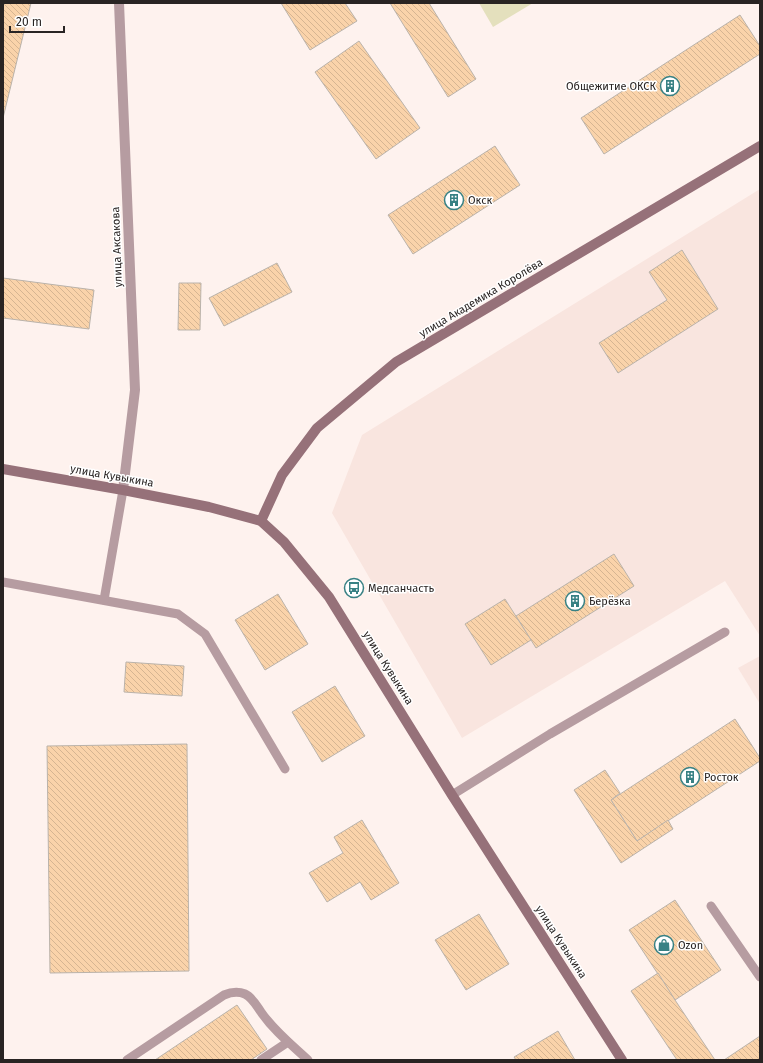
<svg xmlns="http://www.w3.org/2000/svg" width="763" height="1063" viewBox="0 0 763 1063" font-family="'Fira Sans',sans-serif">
<defs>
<pattern id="building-back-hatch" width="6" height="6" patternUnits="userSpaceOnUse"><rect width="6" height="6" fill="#fad3aa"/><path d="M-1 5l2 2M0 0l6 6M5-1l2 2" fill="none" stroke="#d6b592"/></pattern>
</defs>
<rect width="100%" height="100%" fill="#fef2ee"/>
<!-- built -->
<g fill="#f9e5df">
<path d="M760 189V636L725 581 462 738 332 513 362 435Z"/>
<path d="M760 656V704L738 668Z"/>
</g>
<!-- park -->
<path fill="#e4e0bd" d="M479 3H533L493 27Z"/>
<!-- building -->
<g fill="url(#building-back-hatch)" stroke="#bab3ab">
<path d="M3 3H31L3 118Z"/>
<path d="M281 3H345L357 21 310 50Z"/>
<path d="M390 3H429L476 79 448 97Z"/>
<path d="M740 15 760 46V54L604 154 581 118Z"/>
<path d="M359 41 420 128 376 159 315 72Z"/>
<path d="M495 146 520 185 413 254 388 215Z"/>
<path d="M682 250 718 309 618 373 599 343 667 300 649 272Z"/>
<path d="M277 263 292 292 224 326 209 298Z"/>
<path d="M3 278 94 290 89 329 3 318Z"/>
<path d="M179 283H201L200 330H178Z"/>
<path d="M614 554 634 586 536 648 516 616Z"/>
<path d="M278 594 308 644 265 670 235 620Z"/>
<path d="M505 599 531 640 491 665 465 624Z"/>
<path d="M126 662 184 666 182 696 124 692Z"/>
<path d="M335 686 365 736 322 762 292 712Z"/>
<path d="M735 719 760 758V761L637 841 611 800Z"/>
<path d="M187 744 189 971 50 973 47 746Z"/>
<path d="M605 770 620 793 611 800 637 841 668 820 673 829 621 863 574 790Z"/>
<path d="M362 820 399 883 371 900 360 882 327 902 309 873 343 853 334 837Z"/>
<path d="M675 900 721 970 675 1000 629 930Z"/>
<path d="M479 914 509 964 466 990 435 940Z"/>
<path d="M658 973 675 1000 715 1060H677L631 991Z"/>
<path d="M237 1005 267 1049 251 1060H155Z"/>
<path d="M558 1031 575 1060H516L514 1057Z"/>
<path d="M760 1036V1060H724Z"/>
</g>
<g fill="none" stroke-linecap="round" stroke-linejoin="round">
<!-- lane -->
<g stroke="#b69ca1" stroke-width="9">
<path d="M3 582 178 614 205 634 285 769"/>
<path d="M104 600 123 490"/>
<path d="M452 795 550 734 725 632"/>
<path d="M711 906 760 977"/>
<path d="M127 1060 224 995C231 992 238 991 245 994 252 997 256 1005 261 1012 274 1031 292 1045 308 1060"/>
<path d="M261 1060 288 1042"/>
</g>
<!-- street -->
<path stroke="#b69ca1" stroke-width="10" d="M119 3 135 390 123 490"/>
<!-- secondary -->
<g stroke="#967179" stroke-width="10">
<path d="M3 469 123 490 209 507 261 521 284 542 329 597 452 795 622 1060"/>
<path d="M261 521 282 475 317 428 396 362 760 146"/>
</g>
</g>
<!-- icons -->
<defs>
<g id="building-ring" transform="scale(1)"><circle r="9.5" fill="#fff" stroke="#388184" stroke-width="1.5"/><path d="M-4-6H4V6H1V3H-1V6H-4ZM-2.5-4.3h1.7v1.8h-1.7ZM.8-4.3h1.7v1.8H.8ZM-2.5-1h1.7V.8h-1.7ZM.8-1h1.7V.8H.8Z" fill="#388184"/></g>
<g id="bus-ring" transform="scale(1)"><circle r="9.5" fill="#fff" stroke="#388184" stroke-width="1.5"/><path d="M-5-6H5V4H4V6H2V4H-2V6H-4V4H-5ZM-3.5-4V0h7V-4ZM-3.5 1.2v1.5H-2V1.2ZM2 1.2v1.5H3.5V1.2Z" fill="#388184"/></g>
<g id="shop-ring" transform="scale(1)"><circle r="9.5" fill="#fff" stroke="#388184" stroke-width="1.5"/><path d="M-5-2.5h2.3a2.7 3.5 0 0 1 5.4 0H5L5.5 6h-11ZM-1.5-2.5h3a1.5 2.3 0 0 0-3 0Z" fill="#388184"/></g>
</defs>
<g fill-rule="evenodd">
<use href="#building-ring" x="670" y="86"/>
<use href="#building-ring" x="454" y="200"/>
<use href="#bus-ring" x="354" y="588"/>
<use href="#building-ring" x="575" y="601"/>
<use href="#building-ring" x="690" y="777"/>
<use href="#shop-ring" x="664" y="945"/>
</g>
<g text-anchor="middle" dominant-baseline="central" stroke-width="3" stroke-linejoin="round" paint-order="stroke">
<!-- poi labels -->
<g font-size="11" fill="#292423" stroke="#fff" text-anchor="start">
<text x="656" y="86" text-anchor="end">Общежитие ОКСК</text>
<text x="468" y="200">Окск</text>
<text x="368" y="588">Медсанчасть</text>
<text x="589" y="601">Берёзка</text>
<text x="704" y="777">Росток</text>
<text x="678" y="945">Ozon</text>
</g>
<!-- street labels -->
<g font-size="11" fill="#292423" stroke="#fff">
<text transform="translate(117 247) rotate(-92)">улица Аксакова</text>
<text transform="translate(481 298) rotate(-31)">улица Академика Королёва</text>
<text transform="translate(112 476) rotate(10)">улица Кувыкина</text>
<text transform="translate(388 668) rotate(58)">улица Кувыкина</text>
<text transform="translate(561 942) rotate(57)">улица Кувыкина</text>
</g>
</g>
<!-- border -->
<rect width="763" height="1063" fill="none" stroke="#292423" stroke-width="8"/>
<!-- scale -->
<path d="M10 26v6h54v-6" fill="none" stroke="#292423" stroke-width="2"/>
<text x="16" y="26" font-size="12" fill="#292423" stroke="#ffffff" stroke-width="3" paint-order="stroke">20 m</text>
</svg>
